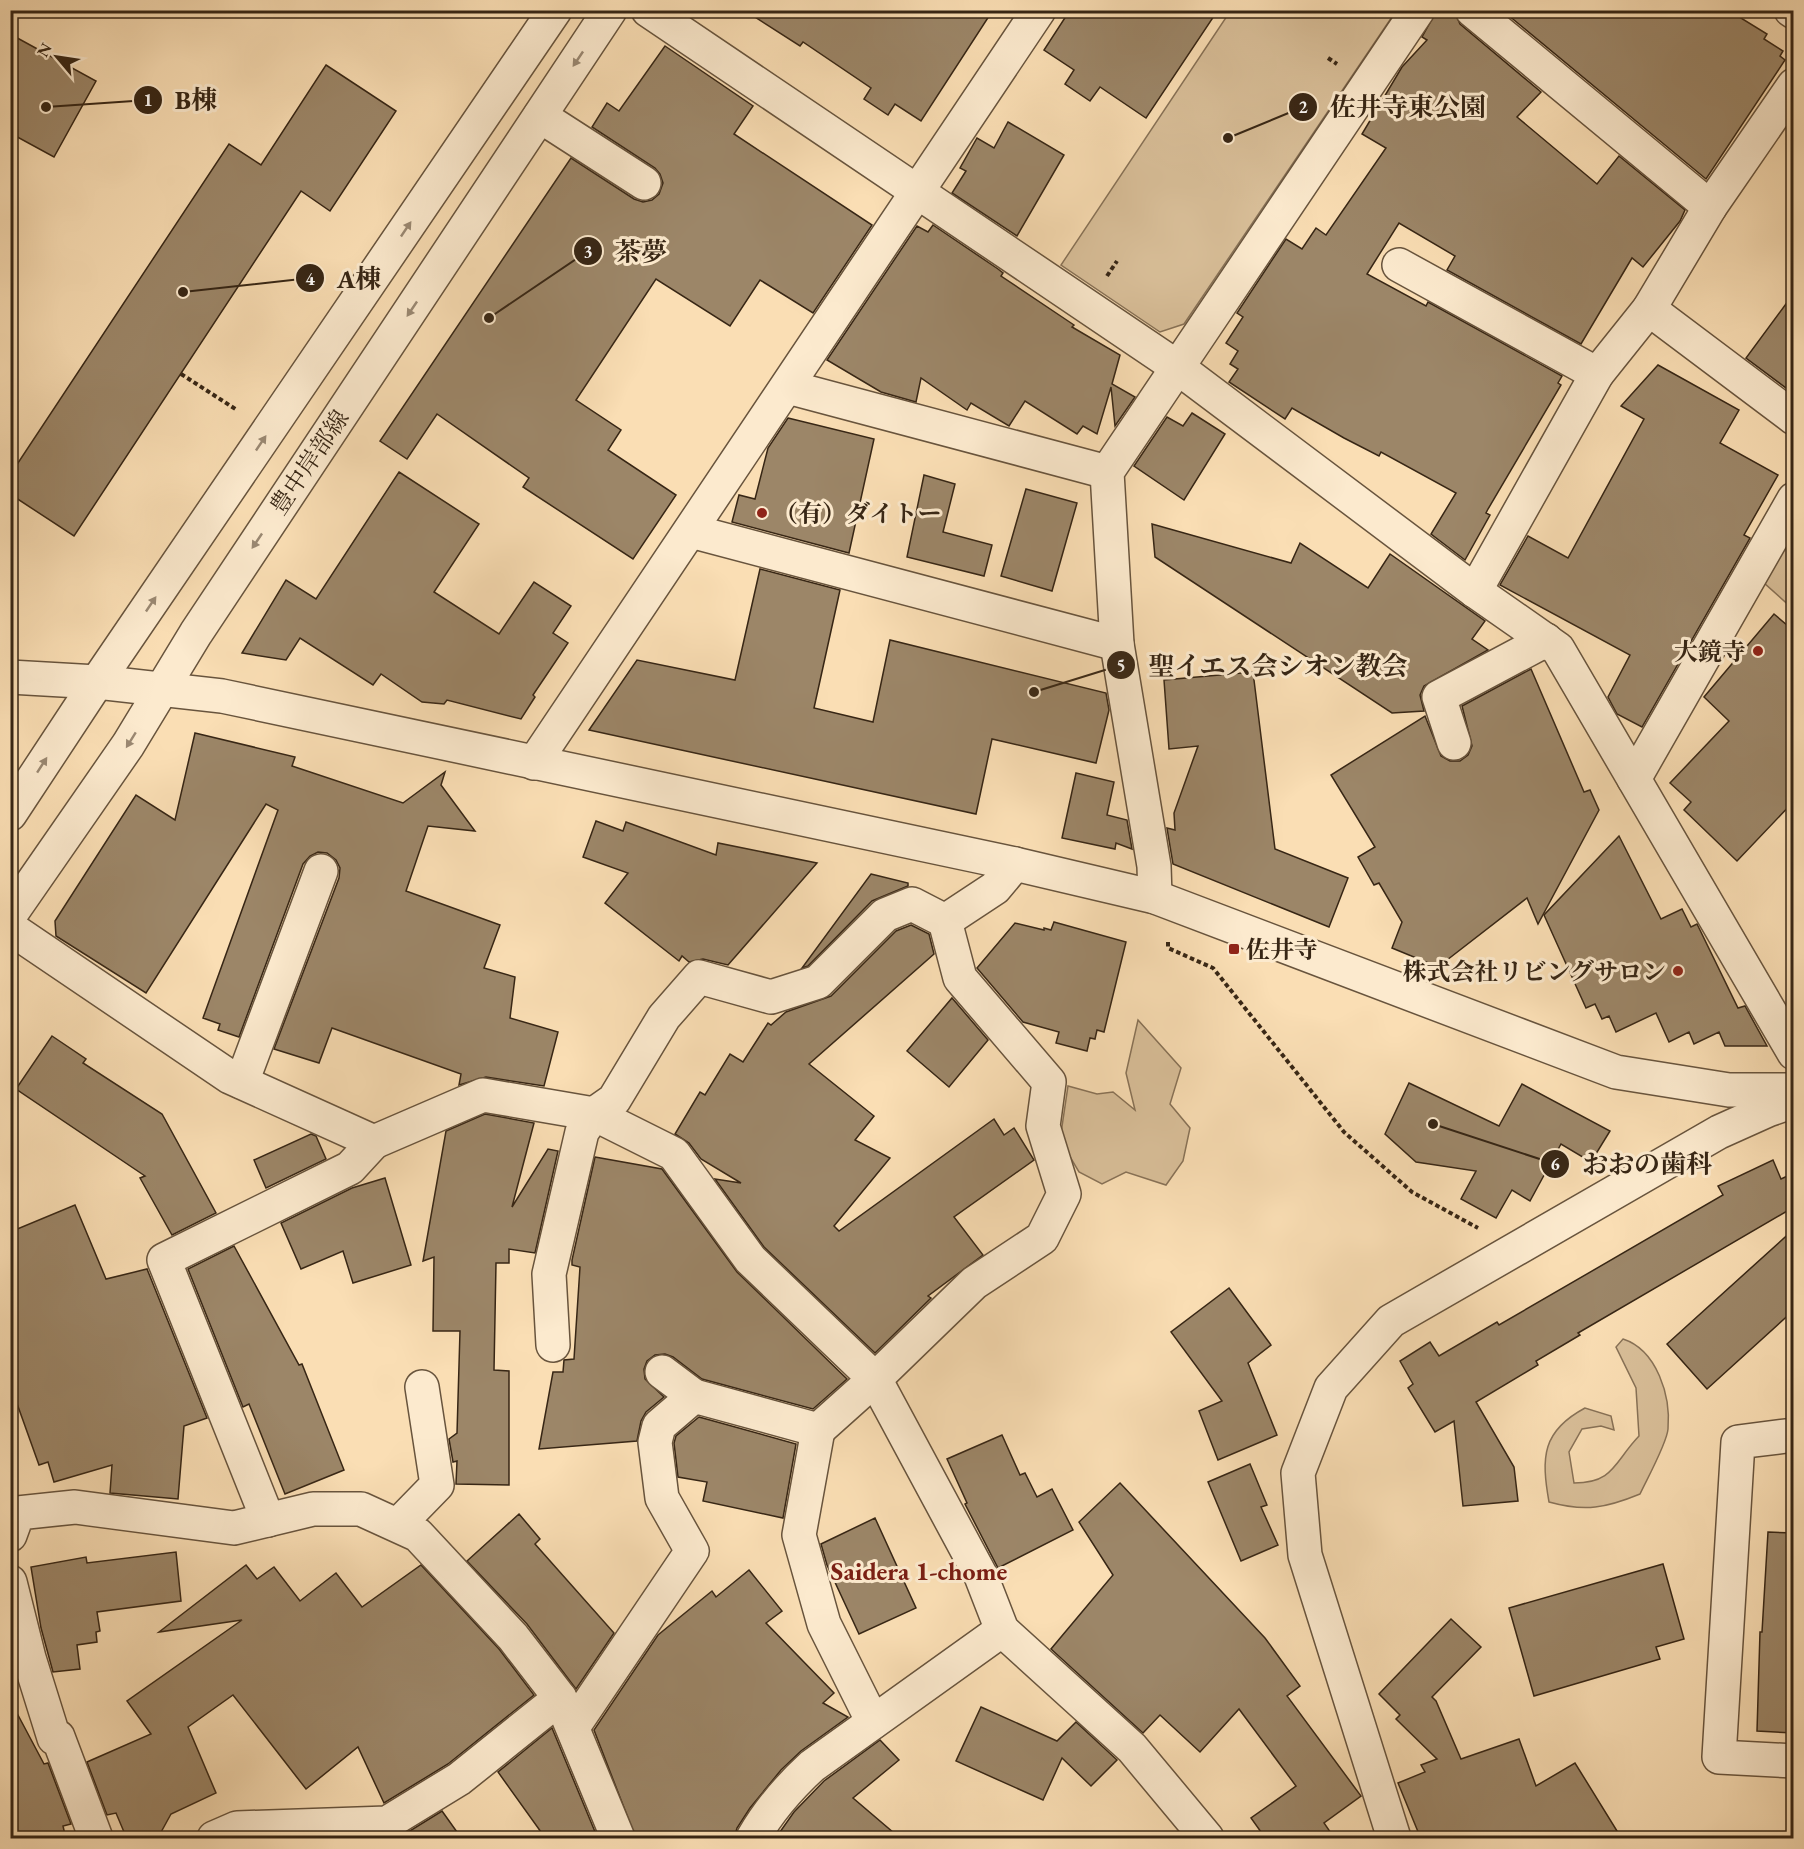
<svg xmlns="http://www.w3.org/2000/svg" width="1804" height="1849" viewBox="0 0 1804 1849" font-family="'EB Garamond','Noto Serif JP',serif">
<rect width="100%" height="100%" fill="#fadeb4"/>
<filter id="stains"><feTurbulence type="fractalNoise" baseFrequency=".00333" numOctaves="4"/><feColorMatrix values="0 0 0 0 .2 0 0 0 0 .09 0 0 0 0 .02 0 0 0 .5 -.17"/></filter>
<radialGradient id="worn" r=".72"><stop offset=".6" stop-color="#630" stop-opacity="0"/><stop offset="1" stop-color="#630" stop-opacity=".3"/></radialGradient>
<!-- green -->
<g fill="#d9bf99" stroke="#887257" stroke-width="1.5">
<path d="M1231 10 1396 11 1184 324 1160 332 1061 265Z"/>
<path d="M1793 528V609L1763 582Z"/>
<path d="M1138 1020 1181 1068 1170 1104 1190 1128 1183 1161 1166 1185 1126 1172 1102 1184 1079 1172 1060 1140 1068 1086 1097 1094 1113 1092 1135 1110 1126 1073Z"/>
<path d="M1623 1339C1657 1350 1671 1396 1668 1429 1667 1443 1647 1479 1640 1494 1606 1508 1585 1512 1549 1502 1541 1457 1542 1431 1585 1408L1611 1416 1614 1430 1601 1426 1582 1429 1569 1452 1574 1483C1614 1483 1614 1462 1639 1436L1636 1388 1616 1347Z"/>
</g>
<!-- building -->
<g fill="#9c8668" stroke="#372615" stroke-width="1.5">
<path d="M744 10H993L921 121 895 104 888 115 864 99 871 88 803 42 800 46Z"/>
<path d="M1070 10H1218L1146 118 1100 87 1090 101 1065 84 1074 70 1044 50Z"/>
<path d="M1437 10H1454L1460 24 1541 92 1517 117 1597 184 1619 156 1685 210 1680 221 1643 267 1632 258 1581 344 1447 270 1455 256 1399 223 1367 274 1426 306 1428 302 1562 376 1558 383 1561 385 1488 509 1486 513 1490 515 1465 560 1431 534 1456 493 1381 452 1379 456 1344 438 1292 408 1285 419 1229 382 1238 369 1230 364 1238 351 1226 343 1243 317 1237 313 1286 239 1302 249 1316 228 1326 235 1386 148 1362 134 1402 67 1427 40 1422 37Z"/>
<path d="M1502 10H1728L1767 34 1764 39 1783 51 1780 56 1785 60 1706 179Z"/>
<path d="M10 34 96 81 54 157 10 133Z"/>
<path d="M665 46 753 106 734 134 872 225 813 313 760 280 730 326 656 279 576 400 621 430 608 450 676 495 633 559 523 487 529 478 437 414 407 459 380 441 571 158 634 199 643 202 652 200 659 194 663 183 660 174 655 168 592 127 607 103 619 111Z"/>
<path d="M326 65 396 111 330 211 301 191 74 536 10 494V475L229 144 261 165Z"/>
<path d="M1008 122 1064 155 1017 236 952 193 966 171 960 168 977 138 994 148Z"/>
<path d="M933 225 998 269 1003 273 1001 276 1074 325 1072 327 1120 355 1112 384 1135 397 1115 426 1111 387 1097 434 1083 426 1077 434 1025 401 1009 426 971 403 967 410 921 378 916 402 881 392 827 360 917 226 928 232Z"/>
<path d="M1794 293V394L1746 358Z"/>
<path d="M1658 365 1739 410 1720 443 1778 475 1744 535 1750 538 1642 727 1617 714 1608 697 1630 655 1500 585 1528 536 1568 558 1644 419 1621 406Z"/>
<path d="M1192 413 1225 434 1184 500 1134 466 1167 417 1183 426Z"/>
<path d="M788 418 874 439 849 553 732 522 739 495 755 499 768 448Z"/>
<path d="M399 472 479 524 434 592 499 634 534 582 571 606 553 633 568 643 533 695 535 697 521 719 447 700 444 704 422 702 381 674 373 685 300 638 286 660 242 653 286 580 316 599Z"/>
<path d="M924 475 955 484 943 532 992 545 984 576 907 557Z"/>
<path d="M1026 489 1077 503 1052 591 1001 576Z"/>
<path d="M1152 524 1291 563 1300 543 1368 588 1390 554 1485 621 1472 639 1488 650 1424 686 1420 695 1424 711 1392 713 1155 557Z"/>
<path d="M760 569 840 590 814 708 873 722 890 640 1106 693 1109 710 1096 763 992 739 976 814 589 730 637 660 735 680Z"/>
<path d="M1774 614 1794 631V801L1737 861 1684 810 1691 802 1670 783 1729 721 1704 697Z"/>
<path d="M1531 669 1584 792 1590 790 1599 810 1538 924 1527 898 1438 967 1392 948 1402 922 1379 883 1374 885 1358 857 1375 847 1331 775 1425 716 1441 756 1450 761H1460L1468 755 1472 746 1462 706Z"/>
<path d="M1253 672 1275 849 1348 878 1329 927 1173 864 1167 828 1175 830 1174 813 1198 746 1169 749 1164 680Z"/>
<path d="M195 733 295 757 292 766 403 803 445 772 441 785 475 831 428 826 406 891 500 925 484 968 515 977 510 1018 558 1032 544 1086 486 1077 459 1085 461 1074 332 1028 319 1063 274 1049 339 878 340 868 336 860 327 853 318 852 310 856 303 864 239 1037 218 1030 220 1024 203 1018 278 810 266 804 146 993 56 936 55 921 136 795 175 820Z"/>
<path d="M1076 773 1114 782 1107 815 1127 820 1132 849 1116 843 1115 849 1062 838Z"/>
<path d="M596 821 623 831 626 822 716 855 718 843 817 863 728 965 703 959 689 962 682 956 679 961 605 903 628 873 583 857Z"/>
<path d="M1619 836 1661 919 1682 909 1691 927 1697 924 1738 1008 1745 1006 1767 1046H1725L1719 1032 1694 1044 1689 1032 1669 1042 1656 1013 1616 1032 1609 1016 1602 1019 1595 1004 1586 1008 1544 915Z"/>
<path d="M871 874 908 883V886L872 901 808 966 802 968Z"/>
<path d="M1054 922 1126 942 1104 1032 1097 1030 1095 1039 1090 1038 1087 1051 1056 1043 1059 1032 1023 1022 977 968 1015 923 1044 930V928L1051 930Z"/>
<path d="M911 925 929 934 934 954 809 1064 874 1116 855 1140 890 1158 834 1226 839 1231 994 1119 1004 1135 1014 1128 1034 1160 954 1217 983 1255 928 1296 931 1298 875 1353 764 1247 715 1179 741 1183 701 1159 689 1143 675 1134 700 1092 705 1095 730 1054 743 1062 768 1023 771 1025 786 1012 831 996 896 931Z"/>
<path d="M952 998 988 1040 949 1087 907 1051Z"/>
<path d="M52 1036 86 1059 83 1063 162 1114 216 1213 172 1235 140 1178 145 1176 16 1089Z"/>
<path d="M1409 1083 1499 1126 1522 1084 1610 1131 1591 1162 1561 1144 1530 1201 1512 1190 1496 1218 1461 1199 1476 1171 1416 1162 1385 1134Z"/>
<path d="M485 1114 534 1123 512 1207 548 1149 558 1151 535 1253 509 1249V1263H496L494 1370 509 1371V1485L456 1484 457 1461 453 1462 449 1439 457 1433 460 1331H433L434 1257 423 1261 446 1131Z"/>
<path d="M311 1134 316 1136 326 1159 266 1188 254 1160Z"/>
<path d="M595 1157 662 1169 737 1272 847 1379 813 1409 702 1379 673 1357 665 1354 655 1355 647 1361 644 1369 645 1379 664 1397 646 1412 641 1421 637 1441 539 1449 553 1372H563L564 1360 574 1359 580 1267 572 1265V1260Z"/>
<path d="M1773 1160 1781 1179 1794 1173V1207L1578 1333 1580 1335 1536 1361 1538 1365 1476 1402 1514 1467 1518 1501 1463 1506 1454 1421 1435 1432 1408 1388 1413 1384 1400 1361 1430 1342 1439 1356 1497 1322 1499 1325 1723 1195 1718 1186Z"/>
<path d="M385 1178 411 1265 353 1283 343 1251 301 1269 281 1223 352 1188Z"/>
<path d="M75 1205 106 1279 147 1269 207 1418 184 1426 178 1499 110 1493 112 1465 54 1482 48 1462 39 1465 10 1384V1232Z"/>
<path d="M1794 1229V1310L1707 1389 1667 1344Z"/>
<path d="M234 1246 299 1365 302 1364 344 1470 285 1494 249 1404 243 1407 188 1269Z"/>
<path d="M1229 1288 1271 1345 1248 1363 1277 1435 1218 1460 1199 1411 1222 1401 1171 1332Z"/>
<path d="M699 1417 796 1444 783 1518 703 1501 707 1482 678 1477 674 1443 676 1436Z"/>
<path d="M1002 1435 1020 1475 1025 1473 1037 1497 1052 1489 1073 1530 998 1568 965 1504 967 1503 947 1459Z"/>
<path d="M1250 1464 1267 1505 1261 1507 1278 1545 1241 1561 1208 1482Z"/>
<path d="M1120 1483 1265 1638 1300 1686 1287 1696 1361 1796 1324 1823 1335 1839H1266L1251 1818 1296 1786 1239 1709 1200 1752 1160 1715 1143 1733 1051 1649 1113 1575 1079 1522Z"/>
<path d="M519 1514 540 1539 535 1544 614 1633 576 1689 527 1624 467 1561Z"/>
<path d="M875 1518 916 1608 859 1634 827 1565 821 1544Z"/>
<path d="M1768 1532 1794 1533V1733L1757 1731 1760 1632H1762Z"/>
<path d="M176 1552 181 1601 97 1612 100 1631 96 1632 97 1642 77 1645 80 1669 53 1672 41 1628 31 1567 86 1557 87 1563Z"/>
<path d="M1663 1564 1684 1639 1656 1647 1660 1659 1534 1696 1509 1608Z"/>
<path d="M246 1565 257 1579 274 1567 300 1601 336 1573 362 1607 421 1565 499 1649 534 1695 448 1764 384 1803 358 1747 306 1789 233 1695 188 1727 216 1793 171 1814 160 1834 150 1839H127L116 1813 107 1815 87 1762 151 1734 127 1701 242 1620 159 1632Z"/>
<path d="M749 1570 782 1611 766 1623 834 1693 823 1703 848 1717 801 1751 781 1770 750 1808 737 1828 734 1839H636L594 1730 658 1635 712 1591 716 1597Z"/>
<path d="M1451 1619 1481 1647 1432 1697 1436 1701 1461 1759 1519 1739 1536 1786 1575 1763 1622 1839H1421L1398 1783 1425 1772 1421 1765 1437 1759 1396 1719 1400 1715 1379 1694Z"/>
<path d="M10 1700 44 1764 48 1763 71 1824 63 1826 66 1839H10Z"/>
<path d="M981 1707 1057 1741 1076 1722 1117 1760 1091 1786 1062 1758 1043 1800 956 1761Z"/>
<path d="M552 1728 598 1839H546L498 1772Z"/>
<path d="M880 1740 899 1760 853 1798 901 1839H775L794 1812 824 1781Z"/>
<path d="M442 1811 462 1839H401L400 1837Z"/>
</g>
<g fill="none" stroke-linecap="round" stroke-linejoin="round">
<!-- minor casing -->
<g stroke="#68543d" stroke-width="36">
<g id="minor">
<path d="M648 10 1177 367 1475 591 1558 649 1794 1053"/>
<path d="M1472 10 1710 207"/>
<path d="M1791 10 1794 12"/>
<path d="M540 116 644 183"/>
<path d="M1399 265 1597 374"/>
<path d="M1649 309 1794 418"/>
<path d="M788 387 1107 472"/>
<path d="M691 531 1117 644"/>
<path d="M1475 591 1597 374 1649 309 1710 207 1794 85"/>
<path d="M10 677 97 682 222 696 1015 864 1155 897 1616 1072 1729 1090H1794"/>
<path d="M1454 743 1439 697 1546 640"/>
<path d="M534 763 1039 10"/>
<path d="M1634 779 1794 499"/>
<path d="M10 814 97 682 555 10"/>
<path d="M1155 897 1154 866 1117 644 1107 472 1418 10"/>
<path d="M10 915 128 745 196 633 610 10"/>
<path d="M945 921 995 888 1015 864"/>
<path d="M10 928 230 1077 374 1142 483 1095 594 1114 674 1154 750 1259 875 1379 981 1576 1002 1630 1132 1748 1207 1838"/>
<path d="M242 1082 321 871"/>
<path d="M553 1345 549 1274 582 1132 594 1114 614 1100 664 1017 699 977 771 997 818 982 885 915 912 904 945 921 960 978 1049 1082 1043 1126 1064 1194 1042 1238 974 1283 875 1379 818 1430 694 1396 659 1426 655 1442 662 1498 692 1551 573 1727"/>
<path d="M662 1372 694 1396"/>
<path d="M818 1430 799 1535 824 1624 873 1722"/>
<path d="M1794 1435 1738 1442 1719 1757 1794 1761"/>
<path d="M268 1520 164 1260 350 1168 374 1142"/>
<path d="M398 1525 437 1485 422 1387"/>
<path d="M10 1535 18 1513 75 1507 234 1528 313 1509H361L418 1535 513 1637 560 1698 618 1838"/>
<path d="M10 1582 29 1658 54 1738 58 1737 96 1838"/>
<path d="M214 1838 237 1828 387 1823 459 1779 560 1698"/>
<path d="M753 1838C769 1810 788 1788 812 1766L1002 1630"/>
<path d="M1394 1838 1305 1555 1298 1473 1331 1388 1391 1321 1719 1132 1768 1110 1794 1101"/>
</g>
</g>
<!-- path -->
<g stroke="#372615" stroke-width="4" stroke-dasharray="4.5 3" stroke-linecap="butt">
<path d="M1328 58 1337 64"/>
<path d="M1107 276 1117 261"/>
<path d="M181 374 237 410"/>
<path d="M1168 942V948L1213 968 1344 1132 1412 1192 1478 1228"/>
</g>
<!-- minor -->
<use href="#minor" stroke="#fceace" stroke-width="33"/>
</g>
<!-- one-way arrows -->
<defs><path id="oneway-solid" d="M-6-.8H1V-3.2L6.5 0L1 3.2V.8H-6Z" transform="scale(1.5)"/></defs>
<g fill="#9a8872">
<use href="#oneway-solid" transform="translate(578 59) rotate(124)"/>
<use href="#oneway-solid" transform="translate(406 229) rotate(-56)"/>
<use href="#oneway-solid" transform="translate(412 309) rotate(124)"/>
<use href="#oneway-solid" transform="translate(261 443) rotate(-56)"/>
<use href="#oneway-solid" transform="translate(257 541) rotate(124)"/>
<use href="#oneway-solid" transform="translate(151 604) rotate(-56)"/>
<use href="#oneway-solid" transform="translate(131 740) rotate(122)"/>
<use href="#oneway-solid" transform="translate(42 765) rotate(-57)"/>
</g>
<!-- markers -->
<g fill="#8f2418" stroke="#fceace" stroke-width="2">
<circle cx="762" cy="513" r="6"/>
<circle cx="1758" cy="651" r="6"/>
<rect x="1228" y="943" width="12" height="12" rx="3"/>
<circle cx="1678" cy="971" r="6"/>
</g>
<g text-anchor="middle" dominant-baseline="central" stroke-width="6" stroke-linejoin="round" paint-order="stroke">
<!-- street labels -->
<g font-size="24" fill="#372615" stroke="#fceace">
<text transform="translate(309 462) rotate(-56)">豊中岸部線</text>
</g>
<!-- poi labels -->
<g font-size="24" font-weight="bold" fill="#372615" stroke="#fceace" text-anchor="start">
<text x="774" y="513">（有）ダイトー</text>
<text x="1746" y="651" text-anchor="end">大鏡寺</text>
<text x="1246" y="949">佐井寺</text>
<text x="1666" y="971" text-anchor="end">株式会社リビングサロン</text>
</g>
<!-- neighbourhood labels -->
<g font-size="26" font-weight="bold" fill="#7a1f14" stroke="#fceace">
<text x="919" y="1571">Saidera 1-chome</text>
</g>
</g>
<!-- callouts -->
<path fill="none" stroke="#372615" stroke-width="2" d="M46 107L148 100M1228 138L1303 107M489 318L588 251M183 292L310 278M1034 692L1121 665M1433 1124L1555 1164"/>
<g fill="#372615" stroke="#fceace" stroke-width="2">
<circle cx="46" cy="107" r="6"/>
<circle cx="1228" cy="138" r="6"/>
<circle cx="489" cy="318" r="6"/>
<circle cx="183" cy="292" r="6"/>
<circle cx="1034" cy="692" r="6"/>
<circle cx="1433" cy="1124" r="6"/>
<circle cx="148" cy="100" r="15"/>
<circle cx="1303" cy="107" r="15"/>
<circle cx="588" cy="251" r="15"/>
<circle cx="310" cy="278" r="15"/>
<circle cx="1121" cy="665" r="15"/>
<circle cx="1555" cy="1164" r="15"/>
</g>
<g font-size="18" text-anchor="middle" font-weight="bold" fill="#fff">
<text x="148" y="106">1</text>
<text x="1303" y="113">2</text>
<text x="588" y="258">3</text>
<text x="310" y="285">4</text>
<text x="1121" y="672">5</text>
<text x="1555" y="1170">6</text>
</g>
<g font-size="26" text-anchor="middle" font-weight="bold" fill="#372615" stroke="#fceace" stroke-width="6" stroke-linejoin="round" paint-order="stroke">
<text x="196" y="109">B棟</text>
<text x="1408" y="116">佐井寺東公園</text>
<text x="641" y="261">茶夢</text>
<text x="359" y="288">A棟</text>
<text x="1278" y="675">聖イエス会シオン教会</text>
<text x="1647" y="1173">おおの歯科</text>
</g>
<!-- margin -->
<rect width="1804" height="1849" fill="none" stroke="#fadeb4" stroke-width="36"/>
<rect x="12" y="12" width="1780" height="1825" fill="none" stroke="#372615" stroke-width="3"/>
<rect x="18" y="18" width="1768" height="1813" fill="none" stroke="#372615" stroke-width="1.5"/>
<!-- north arrow -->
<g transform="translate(57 57) rotate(299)" stroke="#fceace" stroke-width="4.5" paint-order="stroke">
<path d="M0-4.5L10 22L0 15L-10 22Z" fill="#372615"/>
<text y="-9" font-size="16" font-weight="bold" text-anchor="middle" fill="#372615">N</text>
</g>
<rect width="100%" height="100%" filter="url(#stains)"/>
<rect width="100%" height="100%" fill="url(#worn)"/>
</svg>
